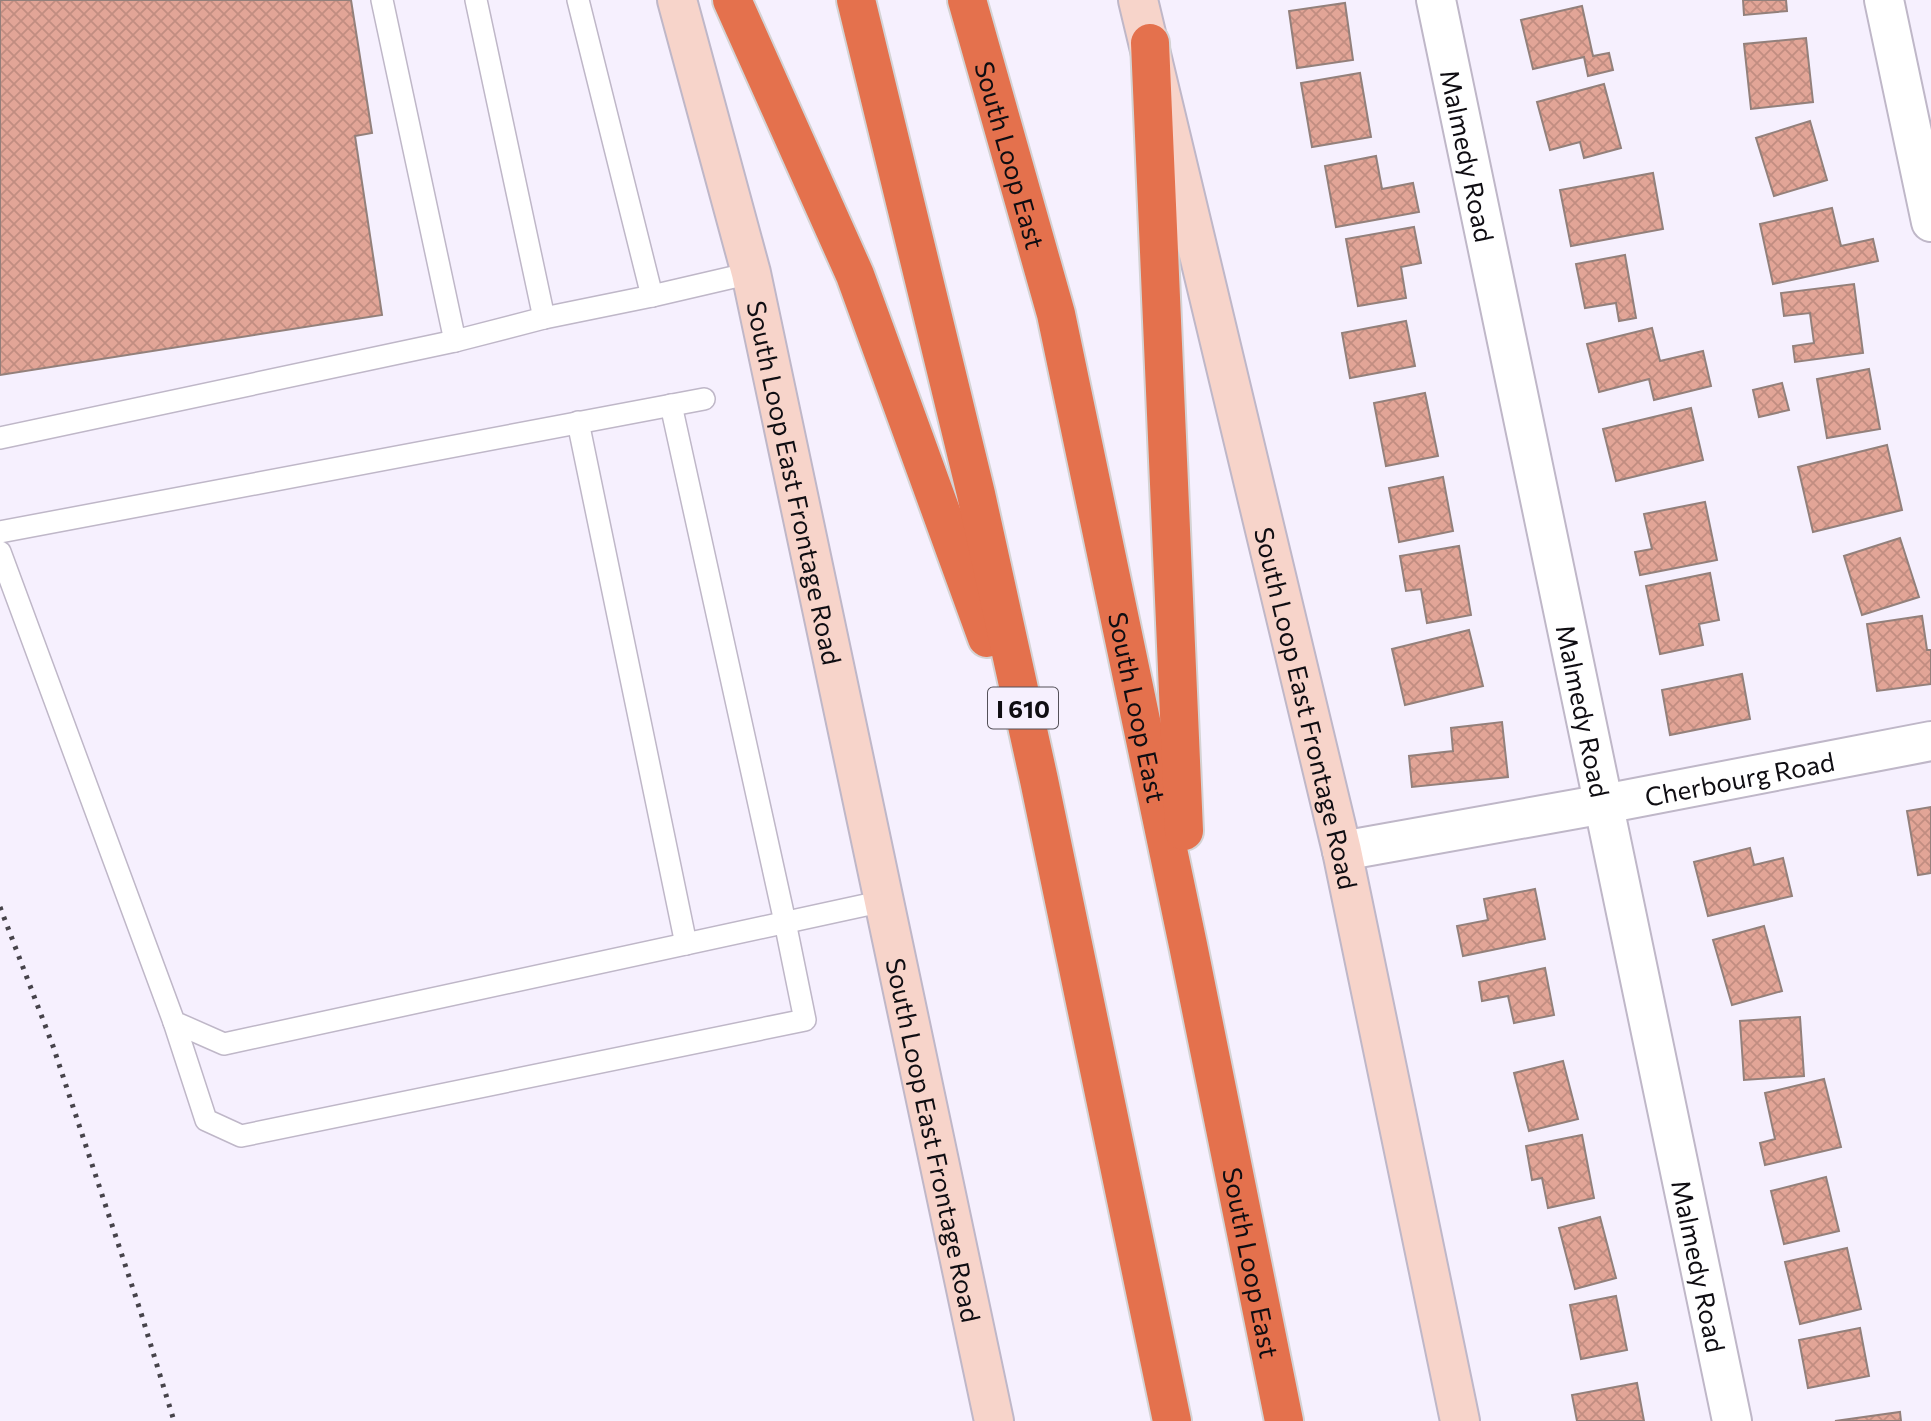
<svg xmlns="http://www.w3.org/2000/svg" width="1931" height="1421" viewBox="0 0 1931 1421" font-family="Commissioner,sans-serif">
<defs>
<pattern id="building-cross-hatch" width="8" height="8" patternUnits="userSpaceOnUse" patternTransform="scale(1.75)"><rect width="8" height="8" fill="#e2a597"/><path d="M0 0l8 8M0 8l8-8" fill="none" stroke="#c18d81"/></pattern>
</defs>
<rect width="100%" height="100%" fill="#f6f0fe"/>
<!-- building -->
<g fill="url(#building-cross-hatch)" stroke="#93807b" stroke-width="2">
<path d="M0 0H351L372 133 355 136 382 315 0 375Z"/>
<path d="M1743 0H1786L1787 11 1744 15Z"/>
<path d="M1345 3 1353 60 1297 68 1289 11Z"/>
<path d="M1582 6 1593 56 1609 53 1613 70 1588 76 1584 57 1533 69 1521 20Z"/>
<path d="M1806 38 1813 102 1751 109 1744 44Z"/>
<path d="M1360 73 1371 137 1312 147 1301 83Z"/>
<path d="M1604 84 1621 148 1584 158 1580 142 1550 150 1537 102Z"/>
<path d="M1810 121 1827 180 1774 196 1756 138Z"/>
<path d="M1376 156 1382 189 1413 183 1419 212 1336 227 1325 166Z"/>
<path d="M1653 173 1663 229 1571 246 1560 190Z"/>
<path d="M1832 208 1841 246 1873 239 1878 261 1773 284 1760 224Z"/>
<path d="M1414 227 1421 263 1401 267 1406 298 1358 306 1346 239Z"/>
<path d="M1625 255 1636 318 1619 321 1616 303 1585 308 1576 264Z"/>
<path d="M1854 284 1863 353 1795 362 1793 346 1814 343 1810 313 1784 316 1781 293Z"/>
<path d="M1406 321 1415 366 1350 378 1342 333Z"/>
<path d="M1652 328 1660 361 1703 351 1711 386 1654 400 1649 379 1599 392 1587 344Z"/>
<path d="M1869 369 1880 429 1827 438 1817 379Z"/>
<path d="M1782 383 1789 410 1759 417 1753 390Z"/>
<path d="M1425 393 1438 456 1386 466 1374 403Z"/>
<path d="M1691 408 1703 460 1616 481 1603 429Z"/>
<path d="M1887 445 1902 510 1813 532 1798 467Z"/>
<path d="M1443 477 1453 531 1399 542 1389 488Z"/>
<path d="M1705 502 1717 560 1640 575 1635 552 1652 549 1644 514Z"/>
<path d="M1900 538 1919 597 1862 615 1844 556Z"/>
<path d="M1459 546 1471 615 1427 623 1421 589 1406 591 1400 556Z"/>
<path d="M1710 573 1719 620 1699 624 1703 645 1660 654 1646 586Z"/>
<path d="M1922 616 1927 650H1931V684L1877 691 1867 624Z"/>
<path d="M1469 630 1483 686 1405 705 1392 649Z"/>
<path d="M1742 674 1750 719 1670 735 1662 690Z"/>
<path d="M1502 722 1508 777 1412 787 1409 756 1453 751 1451 728Z"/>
<path d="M1931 807V873L1918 875 1907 811Z"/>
<path d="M1750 848 1754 865 1783 858 1792 896 1708 916 1694 862Z"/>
<path d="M1535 889 1545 939 1463 956 1457 926 1488 920 1484 899Z"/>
<path d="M1764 926 1782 991 1732 1005 1713 940Z"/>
<path d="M1545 968 1554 1015 1514 1023 1508 996 1482 1001 1479 982Z"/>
<path d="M1800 1017 1804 1076 1744 1080 1740 1021Z"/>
<path d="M1563 1061 1578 1119 1529 1131 1514 1073Z"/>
<path d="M1824 1079 1841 1147 1765 1165 1760 1143 1775 1139 1765 1093Z"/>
<path d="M1582 1135 1594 1198 1548 1208 1542 1178 1532 1180 1526 1146Z"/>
<path d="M1826 1177 1839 1231 1784 1244 1771 1191Z"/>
<path d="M1600 1217 1616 1278 1575 1289 1559 1228Z"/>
<path d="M1847 1248 1861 1309 1800 1324 1785 1262Z"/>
<path d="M1616 1296 1627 1350 1581 1359 1570 1305Z"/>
<path d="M1860 1328 1869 1376 1808 1388 1799 1340Z"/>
<path d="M1637 1383 1644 1421H1577L1572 1395Z"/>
<path d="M1900 1412 1901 1421H1835Z"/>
</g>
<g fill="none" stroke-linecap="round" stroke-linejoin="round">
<!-- service casing -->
<g stroke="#bfb7c8" stroke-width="24">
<g id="service">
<path d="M382 0 455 341"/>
<path d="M476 0 544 318"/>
<path d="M578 0 652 296"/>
<path d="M578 422 686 944"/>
<path d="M0 438 455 341 544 318 652 296 751 273"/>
<path d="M0 532 704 399"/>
<path d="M0 552 174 1022 224 1044 884 901"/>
<path d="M174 1022 206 1120 241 1136 805 1020 785 922 671 405"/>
</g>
</g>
<!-- minor casing -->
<g stroke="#bfb7c8" stroke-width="42">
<g id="minor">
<path id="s1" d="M1436 0 1732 1421"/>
<path d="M1884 0 1931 222"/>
<path id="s2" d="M1342 851 1604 804 1931 741"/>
</g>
</g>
<!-- secondary casing -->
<g stroke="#bfb7c8" stroke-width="42">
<g id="secondary">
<path id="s3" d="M677 0 751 273 994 1421"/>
<path id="s4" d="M1138 0 1342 851 1460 1421"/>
</g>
</g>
<!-- motorway casing -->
<g stroke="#d4d3d4" stroke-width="42">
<g id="motorway">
<path d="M732 0 855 275 987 638"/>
<path d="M856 0 976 494 1039 780 1172 1421"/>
<path id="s5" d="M967 0 1056 314 1188 945 1284 1421"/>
<path d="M1150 43 1184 831"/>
</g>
</g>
<!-- service -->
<use href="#service" stroke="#fff" stroke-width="21"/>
<!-- minor -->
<use href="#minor" stroke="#fff" stroke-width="38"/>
<!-- secondary -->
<use href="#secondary" stroke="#f7d4ca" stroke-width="38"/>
<!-- motorway -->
<use href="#motorway" stroke="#e4714d" stroke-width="38"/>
<!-- rail -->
<path stroke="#46434a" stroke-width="5" stroke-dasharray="3.5 7" stroke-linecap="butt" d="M0 907 53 1046 141 1313 174 1421"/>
</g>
<g text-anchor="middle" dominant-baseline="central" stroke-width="7" stroke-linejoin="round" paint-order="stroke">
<!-- shield labels -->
<rect fill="#f6f0fe" stroke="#545159" stroke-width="2" x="988" y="687.5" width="70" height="41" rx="5"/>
<g font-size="24" font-weight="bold" fill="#0f0d12">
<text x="1023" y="708">I 610</text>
</g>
<!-- street labels -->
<g font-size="26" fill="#0f0d12" stroke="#f6f0fe">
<text stroke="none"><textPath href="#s5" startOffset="161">South Loop East</textPath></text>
<text stroke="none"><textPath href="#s1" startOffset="159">Malmedy Road</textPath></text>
<text stroke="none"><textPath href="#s3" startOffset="497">South Loop East Frontage Road</textPath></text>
<text stroke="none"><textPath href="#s5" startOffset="728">South Loop East</textPath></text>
<text stroke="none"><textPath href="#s4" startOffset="728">South Loop East Frontage Road</textPath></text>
<text stroke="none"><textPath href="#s1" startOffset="726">Malmedy Road</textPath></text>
<text stroke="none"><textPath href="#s2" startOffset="404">Cherbourg Road</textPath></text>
<text stroke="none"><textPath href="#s3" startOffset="1169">South Loop East Frontage Road</textPath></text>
<text stroke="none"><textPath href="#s5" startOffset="1295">South Loop East</textPath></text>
<text stroke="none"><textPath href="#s1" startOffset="1293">Malmedy Road</textPath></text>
</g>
</g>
</svg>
